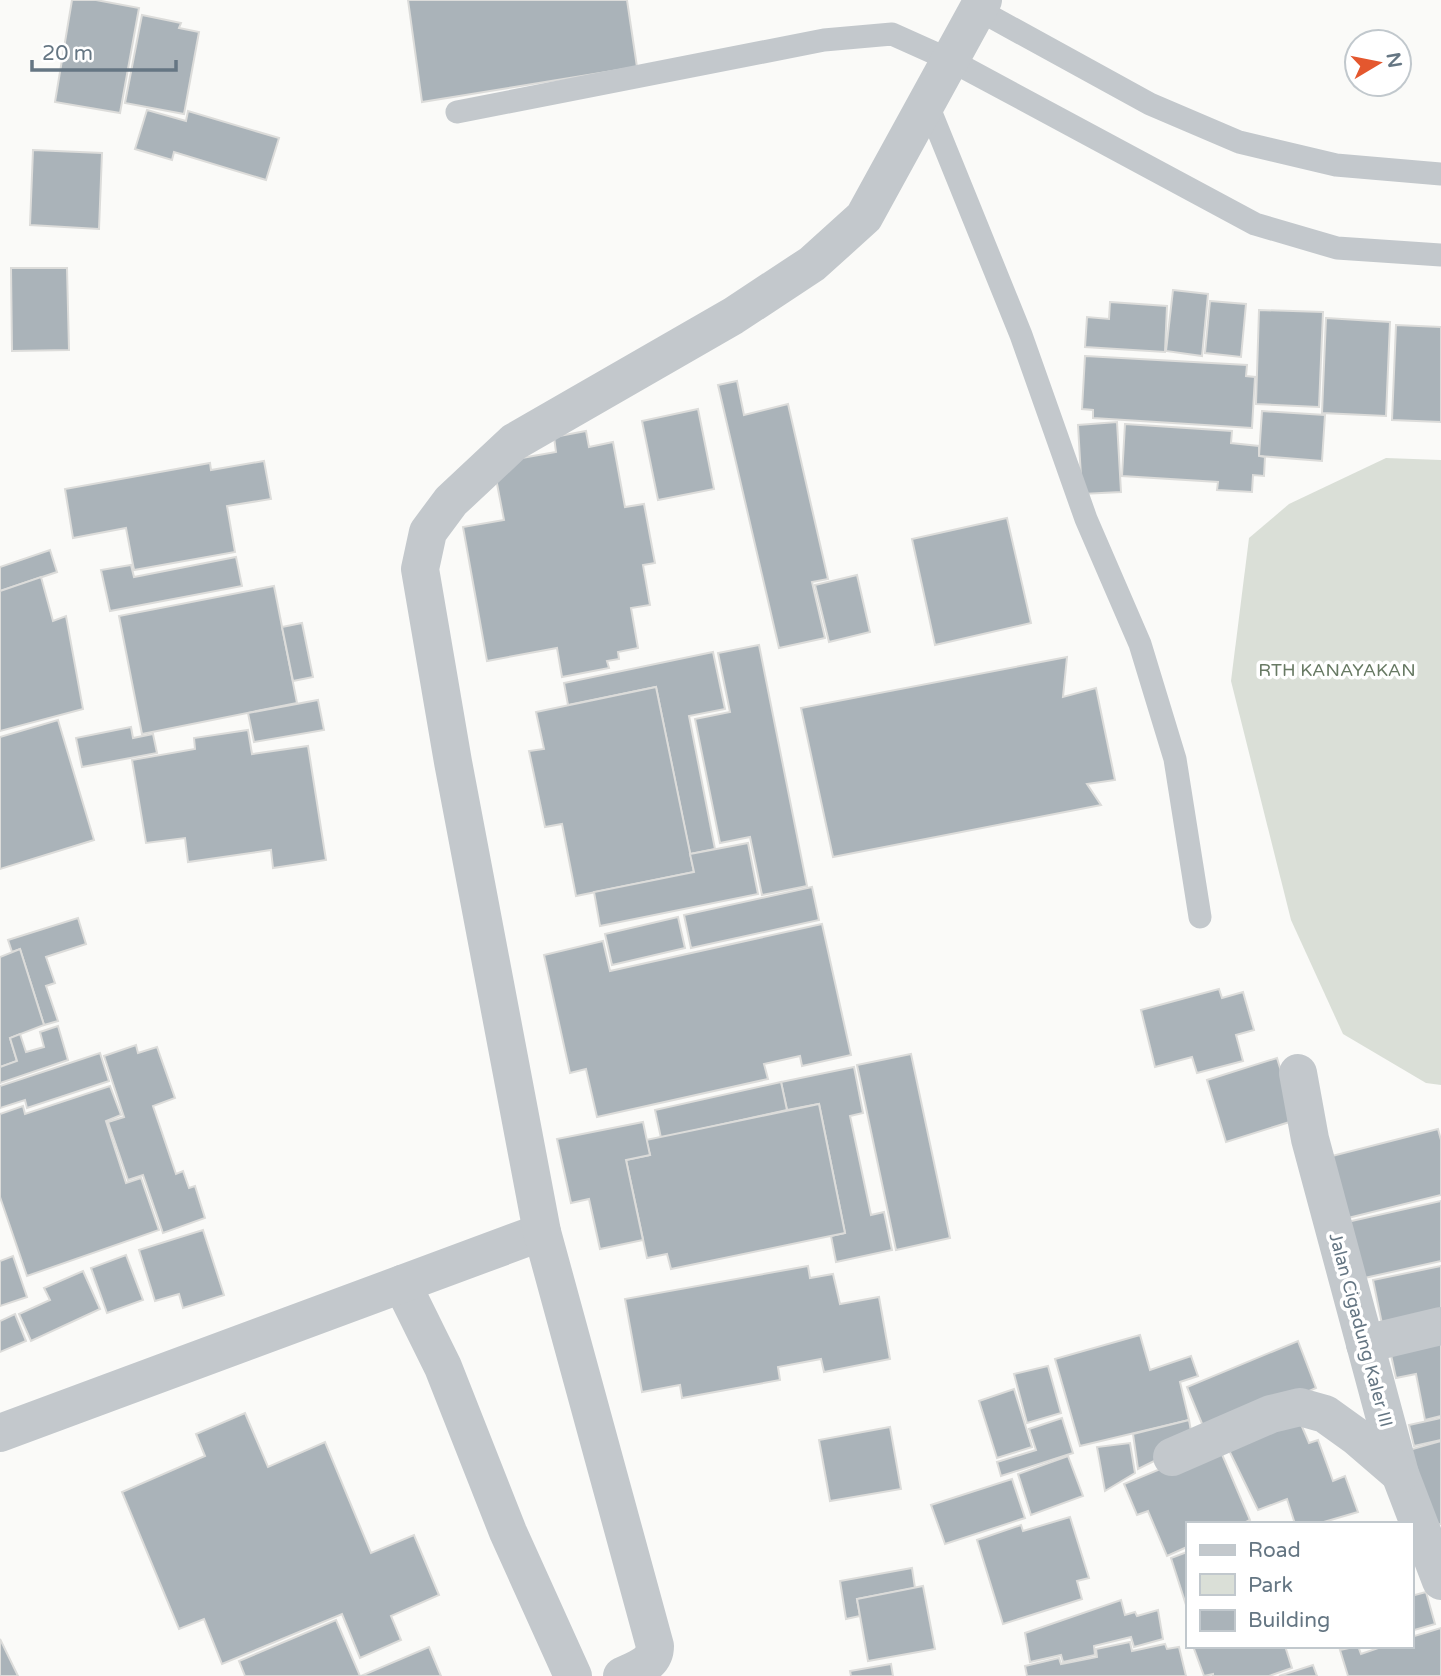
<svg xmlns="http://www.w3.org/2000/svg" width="1441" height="1676" viewBox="0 0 1441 1676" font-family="'Varela Round',sans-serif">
<rect width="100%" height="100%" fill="#fafaf8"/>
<!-- green -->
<path fill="#dadfd7" d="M1386 458 1441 460V1085L1426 1083 1343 1034 1291 920 1231 681 1249 538 1289 504Z"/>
<!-- building -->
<g fill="#aab3b9" stroke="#dcdcda" stroke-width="2">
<path d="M72 0H96L139 8 120 113 55 102Z"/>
<path d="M408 0H627L637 67 422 102Z"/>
<path d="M142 15 181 23 179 28 199 32 184 114 125 103Z"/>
<path d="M147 110 186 121 188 111 279 138 266 180 174 152 172 160 135 149Z"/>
<path d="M33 150 102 153 99 229 30 225Z"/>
<path d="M11 268H67L69 350 12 351Z"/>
<path d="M1173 290 1208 294 1202 356 1166 351Z"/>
<path d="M1210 301 1246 304 1241 357 1205 353Z"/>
<path d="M1110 302 1167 306 1165 352 1085 347 1087 317 1109 319Z"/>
<path d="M1259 310 1323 312 1319 407 1256 404Z"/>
<path d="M1326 318 1390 322 1386 416 1322 413Z"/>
<path d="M1396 325 1441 327V422L1392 420Z"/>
<path d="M1085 356 1247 365 1246 376 1255 377 1252 428 1093 418V410L1082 409Z"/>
<path d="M737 381 744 415 788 404 828 579 812 582 825 638 779 648 718 385Z"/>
<path d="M698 409 714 489 658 500 642 421Z"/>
<path d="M1262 411 1325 415 1322 461 1259 456Z"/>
<path d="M1117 422 1121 492 1082 494 1078 425Z"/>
<path d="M1125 424 1232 431 1231 443 1259 446V456L1265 457 1264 476 1253 475 1252 492 1217 490 1218 482 1122 476Z"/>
<path d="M586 431 589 447 613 442 625 507 644 504 655 563 643 565 650 605 631 608 638 648 618 652 619 659 607 661 609 668 562 677 557 648 487 661 463 527 504 520 493 463 556 452 554 437Z"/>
<path d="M264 461 271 499 227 506 235 552 134 570 126 528 73 538 65 489 210 463 211 470Z"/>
<path d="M1007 518 1031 623 935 645 912 539Z"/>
<path d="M50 550 57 572 0 591V567Z"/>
<path d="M236 557 242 586 110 611 101 570 131 565 134 577Z"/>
<path d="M857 575 870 632 829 642 815 585Z"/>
<path d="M41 577 53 621 66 616 83 709 0 731V591Z"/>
<path d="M274 586 297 703 142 734 119 616Z"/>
<path d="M302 623 313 677 293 681 282 627Z"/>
<path d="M759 645 807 886 762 895 750 837 720 843 695 719 730 712 718 653Z"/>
<path d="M713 652 725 709 689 716 715 849 690 854 656 687 568 705 564 683Z"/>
<path d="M1067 657 1063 697 1096 688 1115 780 1087 784 1101 805 833 857 801 708Z"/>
<path d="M656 687 694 872 576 896 562 824 545 827 529 751 544 749 536 712Z"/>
<path d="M318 700 324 730 254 742 248 713Z"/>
<path d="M58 720 94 840 0 869V737Z"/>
<path d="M131 727 133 738 153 734 157 753 82 767 76 738Z"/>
<path d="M248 730 252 754 308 746 326 860 273 868 271 850 188 862 185 838 146 843 132 760 195 749 194 738Z"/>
<path d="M748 843 758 894 600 926 594 892 694 872 690 854Z"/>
<path d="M812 887 819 920 691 948 684 915Z"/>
<path d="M678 917 685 948 612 965 605 934Z"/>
<path d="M78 918 86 944 46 957 55 983 46 986 58 1021 44 1025 20 949 12 952 8 940Z"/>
<path d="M822 924 851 1055 802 1066 800 1056 764 1064 768 1079 597 1117 586 1069 570 1073 544 955 603 941 610 971Z"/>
<path d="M20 949 44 1025 10 1038 17 1061 0 1067V957Z"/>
<path d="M1219 989 1222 998 1243 992 1254 1030 1236 1035 1243 1061 1197 1073 1192 1057 1155 1067 1141 1010Z"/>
<path d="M58 1026 68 1060 0 1083V1067L17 1061 10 1038 20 1034 26 1052 44 1047 40 1032Z"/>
<path d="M136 1045 138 1053 157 1047 175 1098 153 1106 176 1174 183 1171 189 1188 195 1186 205 1218 163 1233 143 1175 128 1180 108 1122 124 1117 104 1056Z"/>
<path d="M100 1053 109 1081 27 1108 25 1100 0 1108V1086Z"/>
<path d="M911 1054 950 1238 896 1250 857 1065Z"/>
<path d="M1277 1058 1296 1120 1226 1142 1207 1080Z"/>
<path d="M854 1067 863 1113 850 1116 871 1215 884 1212 892 1250 836 1262 831 1236 845 1233 819 1104 787 1110 781 1082Z"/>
<path d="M781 1082 787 1110 661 1138 655 1110Z"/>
<path d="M110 1086 121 1115 106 1121 126 1183 141 1178 159 1230 27 1276 0 1197V1114L23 1106 25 1114Z"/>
<path d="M819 1104 845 1233 671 1269 667 1254 647 1258 626 1160 650 1155 646 1140Z"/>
<path d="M643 1122 650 1155 626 1160 643 1240 600 1249 589 1199 571 1203 557 1139Z"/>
<path d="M1438 1129 1441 1140V1195L1348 1218 1332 1156Z"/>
<path d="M1441 1201V1261L1360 1279 1347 1222Z"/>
<path d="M203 1230 224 1295 183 1308 179 1294 155 1301 139 1250Z"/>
<path d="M126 1255 143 1300 107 1313 91 1268Z"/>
<path d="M13 1256 27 1297 0 1306V1261Z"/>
<path d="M808 1266 810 1278 833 1274 840 1304 879 1297 890 1359 824 1372 821 1359 778 1367 780 1380 682 1398 680 1385 642 1392 625 1299Z"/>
<path d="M1441 1266V1312L1382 1324 1373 1280Z"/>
<path d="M83 1271 100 1309 31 1341 19 1314 50 1300 44 1288Z"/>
<path d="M15 1314 26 1341 0 1352V1321Z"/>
<path d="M1441 1330V1416L1425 1420 1416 1374 1396 1378 1388 1341Z"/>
<path d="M1140 1335 1150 1370 1191 1356 1198 1376 1180 1382 1189 1420 1080 1446 1055 1359Z"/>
<path d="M1298 1341 1316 1388 1207 1436 1187 1387Z"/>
<path d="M1048 1366 1061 1413 1027 1423 1014 1374Z"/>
<path d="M1014 1389 1032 1447 997 1458 979 1401Z"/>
<path d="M1295 1410 1309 1443 1318 1440 1333 1481 1345 1476 1358 1512 1317 1524H1295L1287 1499 1258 1510 1223 1438Z"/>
<path d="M245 1413 268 1467 325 1442 371 1553 414 1535 439 1595 391 1616 401 1640 360 1658 342 1614 222 1664 204 1619 179 1629 122 1492 205 1456 196 1434Z"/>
<path d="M1062 1418 1073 1453 1001 1476 997 1462 1036 1450 1029 1429Z"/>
<path d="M1441 1418V1440L1414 1446 1409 1425Z"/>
<path d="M1189 1420 1193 1442 1138 1469 1133 1434Z"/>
<path d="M890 1427 901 1489 830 1501 819 1440Z"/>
<path d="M1441 1441V1524L1430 1527 1409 1450Z"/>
<path d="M1130 1443 1135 1473 1105 1491 1097 1447Z"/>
<path d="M1218 1445 1250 1520 1242 1524H1187V1547L1167 1556 1148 1511 1137 1515 1124 1484Z"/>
<path d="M1068 1456 1083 1496 1031 1515 1018 1474Z"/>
<path d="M1012 1479 1025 1518 945 1544 931 1505Z"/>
<path d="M1070 1517 1089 1578 1077 1581 1082 1599 1003 1624 977 1540 1021 1525 1023 1531Z"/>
<path d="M1187 1552V1608L1171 1558Z"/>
<path d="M912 1568 915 1588 857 1599 860 1616 846 1619 840 1581Z"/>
<path d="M923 1586 935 1649 868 1661 857 1599Z"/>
<path d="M1426 1592 1435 1624 1411 1631V1596Z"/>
<path d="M1121 1600 1125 1615 1135 1612 1137 1616 1158 1610 1163 1639 1134 1647 1131 1637 1094 1646 1095 1655 1063 1662 1061 1655 1030 1662 1025 1633Z"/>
<path d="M336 1620 360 1676H245L239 1661Z"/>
<path d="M1441 1628V1676H1348L1340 1650 1358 1646 1361 1654 1384 1646H1411V1637Z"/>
<path d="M0 1639 18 1676H0Z"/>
<path d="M1130 1642 1132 1651 1165 1644 1167 1649 1179 1647 1186 1676H1027L1025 1666 1059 1658 1061 1664 1097 1657 1096 1649Z"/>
<path d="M1193 1646H1285L1292 1668 1269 1676H1213V1674L1204 1676Z"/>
<path d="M429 1647 441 1676H361Z"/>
<path d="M891 1664 893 1676H851L850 1671Z"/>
<path d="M1313 1665 1317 1676H1279Z"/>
</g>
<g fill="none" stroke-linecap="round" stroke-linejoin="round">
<!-- lane -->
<g stroke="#c3c8cc" stroke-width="23">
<path d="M977 9 1150 104 1239 142 1336 165 1441 174"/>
<path d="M927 103 1021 335 1086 519 1140 644 1175 759 1200 917"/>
<path d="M457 112 824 40 892 34 950 60 1255 224 1337 248 1441 255"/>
</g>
<!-- street -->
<g stroke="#c3c8cc" stroke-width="38">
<path d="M1298 1073 1310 1139 1400 1474 1441 1581"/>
<path d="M402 1284 443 1367 508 1532 573 1676"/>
<path d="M1365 1344 1441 1326"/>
<path d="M0 1433 542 1232"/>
<path d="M1172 1457 1271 1414 1300 1407 1325 1414 1357 1437 1400 1474"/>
<path d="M622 1676C637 1669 655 1664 655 1646L542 1232 453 762 420 569 428 532 451 501 514 442 733 316 812 264 864 217 983 0"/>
</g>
</g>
<g text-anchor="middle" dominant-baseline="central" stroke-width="7" stroke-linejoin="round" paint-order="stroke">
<!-- park labels -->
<g font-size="18" fill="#687a64" stroke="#fff">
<text x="1337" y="670">RTH KANAYAKAN</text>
</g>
<!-- street labels -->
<g font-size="18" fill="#657683" stroke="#fff">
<text transform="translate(1361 1330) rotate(75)">Jalan Cigadung Kaler III</text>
</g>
</g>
<!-- legend -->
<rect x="1186" y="1522" width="228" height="126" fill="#ffffff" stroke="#c1c8cd" stroke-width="2"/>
<rect x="1200" y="1545" width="35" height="10" fill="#c3c8cc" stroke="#c1c8cd" stroke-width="2"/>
<text x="1248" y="1557" font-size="21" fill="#657683">Road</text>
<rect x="1200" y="1574" width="35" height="21" fill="#dadfd7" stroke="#c1c8cd" stroke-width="2"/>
<text x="1248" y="1592" font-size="21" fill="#657683">Park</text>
<rect x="1200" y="1610" width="35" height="21" fill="#aab3b9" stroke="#c1c8cd" stroke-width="2"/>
<text x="1248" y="1627" font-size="21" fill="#657683">Building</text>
<!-- north arrow -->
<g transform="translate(1378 63) rotate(80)"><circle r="33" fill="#ffffff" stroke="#c1c8cd" stroke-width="2"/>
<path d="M0-5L12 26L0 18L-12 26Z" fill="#e4572e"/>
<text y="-10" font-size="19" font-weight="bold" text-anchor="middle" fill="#657683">N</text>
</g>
<!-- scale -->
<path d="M32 60v10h144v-10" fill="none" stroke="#657683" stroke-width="3.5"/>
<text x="42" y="60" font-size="21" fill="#657683" stroke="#ffffff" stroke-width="5" paint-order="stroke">20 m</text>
</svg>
